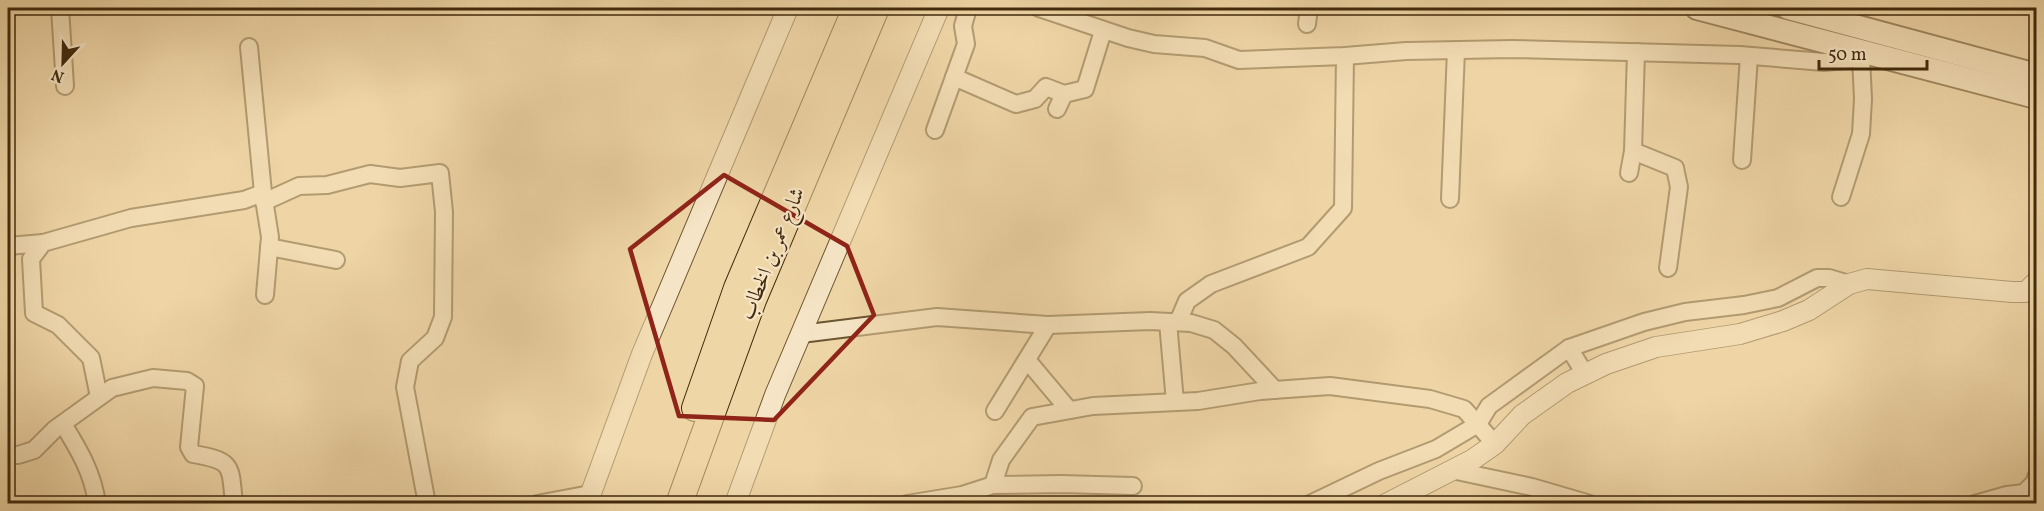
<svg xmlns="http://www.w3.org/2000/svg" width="2044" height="511" viewBox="0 0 2044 511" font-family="Vollkorn,Amiri,serif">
<rect width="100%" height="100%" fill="#efd6a6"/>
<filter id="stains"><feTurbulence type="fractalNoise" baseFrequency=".00333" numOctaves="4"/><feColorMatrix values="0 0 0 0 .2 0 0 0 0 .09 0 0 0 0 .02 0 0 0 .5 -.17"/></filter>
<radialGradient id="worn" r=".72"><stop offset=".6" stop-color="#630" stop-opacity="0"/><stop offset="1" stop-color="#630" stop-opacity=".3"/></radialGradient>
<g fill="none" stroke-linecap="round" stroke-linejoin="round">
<!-- minor casing -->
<g stroke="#6c5532" stroke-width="20">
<g id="minor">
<path d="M60 8 65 86"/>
<path d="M1039 8 1128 38 1154 44 1205 48 1239 60 1345 56 1406 51 1512 49 1740 55 1824 62 1856 59 1869 53"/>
<path d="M1307 24 1309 8"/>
<path d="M249 47 263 193 270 237 265 295"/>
<path d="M954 77 1016 104 1035 99 1046 87 1064 94"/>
<path d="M1057 109 1064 94 1085 89 1103 31"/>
<path d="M935 130 966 44 963 26 968 8"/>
<path d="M1633 151 1675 168 1679 187 1668 268"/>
<path d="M1742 160 1749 56"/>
<path d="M1629 173 1633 151 1636 52"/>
<path d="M1841 197 1861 134 1863 99 1861 57"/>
<path d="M1450 199 1456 50"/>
<path d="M264 202 299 186 327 185 370 174 400 178 440 173 444 212 443 317 435 338 410 361 405 387 427 504"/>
<path d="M8 246 43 243"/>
<path d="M269 247 336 260"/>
<path d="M1168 322 1175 402"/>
<path d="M1178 322 1187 301 1211 284 1308 247 1343 208 1345 56"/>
<path d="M801 334 937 317 1048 325 1150 321 1191 323 1214 330 1234 346 1275 390"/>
<path d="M1569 348 1585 374"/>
<path d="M1027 360 1069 410"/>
<path d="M99 397 91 358 58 325 34 313 31 259 43 243 131 218 244 200 263 193"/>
<path d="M995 411 1048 325"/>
<path d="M63 424C79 450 93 473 97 504"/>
<path d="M8 455H18L34 450 55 429 112 388 153 378 187 381 195 386 189 447 193 454C234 461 230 465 234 504"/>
<path d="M1452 470 1532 487 1590 504"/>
<path d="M993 485 1001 460 1032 417 1093 406 1198 401 1260 391 1330 386 1430 399 1464 409 1495 444"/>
<path d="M537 504 590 494"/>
<path d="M907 504 962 495 993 485 1061 484 1133 486"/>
<path d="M1310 504 1379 471 1436 449 1478 424 1489 406 1569 348 1644 322 1685 312 1744 305 1778 298 1817 278H1829L1849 284"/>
<path d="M1975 504 2007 495 2024 493 2035 482 2036 477"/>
</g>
</g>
<!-- tertiary casing -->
<g stroke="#6c5532" stroke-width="22">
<g id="tertiary">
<path d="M587 504 642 354 788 8"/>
<path d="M735 504 775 395 939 8"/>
<path d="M1386 504 1472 460 1495 444 1522 415 1567 383 1606 364 1656 347 1740 334 1783 321 1809 310 1849 284 1867 279 2012 292H2026L2036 282"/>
</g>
</g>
<!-- secondary casing -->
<g stroke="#412a0c" stroke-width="26">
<g id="secondary">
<path d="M1697 8 2036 97"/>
<path d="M1788 8 2036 75"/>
</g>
</g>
<!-- primary casing -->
<g stroke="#412a0c" stroke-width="28">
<g id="primary">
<path d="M695 408 737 288 856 8"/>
<path d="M679 504 753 300 876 8"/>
</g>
</g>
<!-- minor -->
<use href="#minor" stroke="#f5e4c5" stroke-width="16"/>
<!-- tertiary -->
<use href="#tertiary" stroke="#f5e4c5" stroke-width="20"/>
<!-- secondary -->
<use href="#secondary" stroke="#f5e4c5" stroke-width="22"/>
<!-- primary -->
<use href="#primary" stroke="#efd6a6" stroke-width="26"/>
</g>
<!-- marked area -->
<path d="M0 0H2044V511H0ZM724 175 847 246 874 315 774 420 679 416 630 249Z" fill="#efd6a6" fill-opacity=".55" fill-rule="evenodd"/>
<path fill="none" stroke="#8f2418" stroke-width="4.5" stroke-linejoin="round" d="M724 175 847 246 874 315 774 420 679 416 630 249Z"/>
<g text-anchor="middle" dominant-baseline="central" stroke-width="4.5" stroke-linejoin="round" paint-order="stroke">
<!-- street labels -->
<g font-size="21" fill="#412a0c" stroke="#f5e4c5">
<text transform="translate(773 254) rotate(-68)">شارع عمر بن الخطاب</text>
</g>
</g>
<!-- margin -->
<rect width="2044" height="511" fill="none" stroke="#efd6a6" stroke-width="30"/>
<rect x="9" y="9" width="2026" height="493" fill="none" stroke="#412a0c" stroke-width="3"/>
<rect x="15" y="15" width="2014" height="481" fill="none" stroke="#412a0c" stroke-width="1.5"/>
<!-- north arrow -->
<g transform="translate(63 63) rotate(202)" stroke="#f5e4c5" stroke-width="4.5" paint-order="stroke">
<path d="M0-4.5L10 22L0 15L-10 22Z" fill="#412a0c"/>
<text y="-9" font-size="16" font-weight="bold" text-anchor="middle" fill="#412a0c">N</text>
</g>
<!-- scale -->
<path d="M1819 60v9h108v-9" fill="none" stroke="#412a0c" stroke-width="3"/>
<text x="1828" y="60" font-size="18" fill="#412a0c" stroke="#f5e4c5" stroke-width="4.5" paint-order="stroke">50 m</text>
<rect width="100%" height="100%" filter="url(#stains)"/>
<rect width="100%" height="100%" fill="url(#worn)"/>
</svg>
